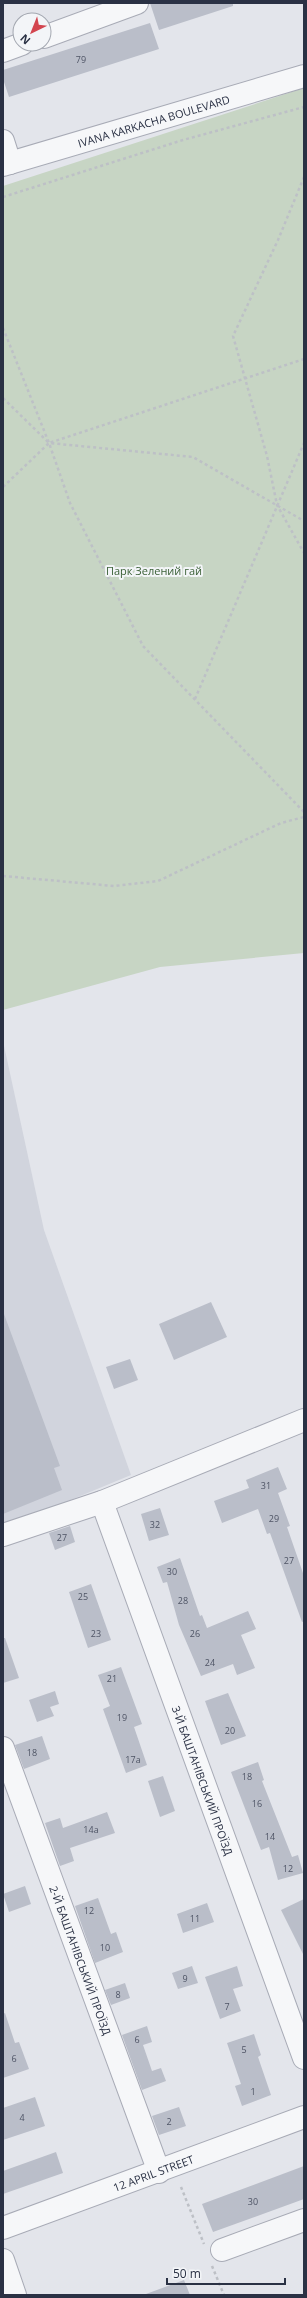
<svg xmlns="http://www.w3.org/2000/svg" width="307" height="2298" viewBox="0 0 307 2298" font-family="'Open Sans',sans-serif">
<rect width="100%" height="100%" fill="#e3e5eb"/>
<!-- built -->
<path fill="#d1d4dd" d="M3 1041 44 1230 131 1475 3 1528Z"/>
<!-- green -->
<path fill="#c7d5c4" d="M304 88V953L160 967 3 1010V186Z"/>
<!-- building -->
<g fill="#babec9">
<path d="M150 3H233V6L159 30Z"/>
<path d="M150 23 159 49 9 97 3 79V70Z"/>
<path d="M211 1302 227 1337 174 1360 159 1324Z"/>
<path d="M4 1314 60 1466 54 1468 62 1490 3 1514Z"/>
<path d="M130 1359 138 1380 114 1389 106 1367Z"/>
<path d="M278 1467 287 1489 278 1493 290 1526 287 1527 304 1576V1621L302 1622 270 1533 267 1534 258 1509 222 1523 214 1501 249 1488 246 1480Z"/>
<path d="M160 1508 169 1535 149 1541 141 1514Z"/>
<path d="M70 1526 75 1542 55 1550 49 1533Z"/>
<path d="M180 1558 200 1616 202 1615 207 1628 248 1611 256 1629 241 1635 255 1668 237 1675 233 1664 201 1676 179 1625 167 1582 163 1583 157 1567Z"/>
<path d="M91 1584 111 1640 88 1648 69 1592Z"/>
<path d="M3 1638H5L19 1678 3 1683Z"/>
<path d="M121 1667 142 1724 134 1727 147 1765 126 1773 103 1709 110 1706 98 1675Z"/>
<path d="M55 1691 59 1704 50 1707 54 1716 37 1722 29 1700Z"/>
<path d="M228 1693 246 1736 221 1745 205 1701Z"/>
<path d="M42 1736 50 1759 24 1769 15 1745Z"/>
<path d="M258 1762 264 1780 262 1781 292 1857 298 1855 303 1873 278 1880 269 1847 261 1850 231 1772Z"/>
<path d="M163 1776 175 1811 160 1817 148 1781Z"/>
<path d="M107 1812 115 1833 70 1848 74 1861 60 1866 45 1823 60 1818 63 1828Z"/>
<path d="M25 1886 31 1904 9 1912 3 1894Z"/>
<path d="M98 1898 111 1934 116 1932 123 1952 95 1963 75 1906Z"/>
<path d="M304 1899V1956L281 1910Z"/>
<path d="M207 1903 214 1922 183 1933 177 1914Z"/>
<path d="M192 1966 198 1983 178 1989 172 1973Z"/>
<path d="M237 1966 243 1986 233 1989 241 2011 220 2019 205 1977Z"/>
<path d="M125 1983 130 1998 111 2005 105 1990Z"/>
<path d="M5 2013 15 2043 19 2042 29 2069 3 2078V2014Z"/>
<path d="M147 2026 152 2042 143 2045 152 2071 161 2068 166 2081 142 2090 122 2035Z"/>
<path d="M254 2034 261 2055 258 2057 271 2095 242 2106 235 2086 241 2084 227 2043Z"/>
<path d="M35 2097 45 2126 3 2140V2108Z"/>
<path d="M179 2107 186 2126 159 2135 152 2116Z"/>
<path d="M56 2152 63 2173 3 2194V2171Z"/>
<path d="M304 2166V2199L213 2232 202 2204Z"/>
<path d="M184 2280 190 2295H147L146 2294Z"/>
</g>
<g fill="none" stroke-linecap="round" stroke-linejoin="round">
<!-- minor casing -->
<g stroke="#a8abb6" stroke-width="24">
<g id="minor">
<path d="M44 37 137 3"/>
<path d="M3 51 22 44"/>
<path d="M3 141 10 163"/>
<path id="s1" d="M3 165 304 76"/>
<path id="s2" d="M102 1502 304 2058"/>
<path d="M3 1535 102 1502 304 1420"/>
<path id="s3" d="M3 1748 159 2172"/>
<path id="s4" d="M3 2228 304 2117"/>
<path d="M222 2250 304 2220"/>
<path d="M3 2260 15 2295"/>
</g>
</g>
<!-- path -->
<g stroke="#bdc0c6" stroke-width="2.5" stroke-dasharray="3 3" stroke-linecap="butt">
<path d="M304 177 278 240 233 336 267 456 277 505 304 553"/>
<path d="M3 197 183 140 304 107"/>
<path d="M3 328 49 443 70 503 143 646 304 812"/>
<path d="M3 398 49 443 304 359"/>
<path d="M3 487 49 443 193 457 304 521"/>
<path d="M195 699 304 443"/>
<path d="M3 876 114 886 158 881 281 823 304 817"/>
<path d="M181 2187 204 2244"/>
<path d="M212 2266 224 2295"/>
</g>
<!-- minor -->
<use href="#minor" stroke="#f6f7f9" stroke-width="22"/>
</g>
<g text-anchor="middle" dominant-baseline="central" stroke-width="4" stroke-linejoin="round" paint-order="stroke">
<!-- number labels -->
<g font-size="9" fill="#4e5465">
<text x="81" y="59">79</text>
<text x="266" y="1485">31</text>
<text x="274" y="1518">29</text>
<text x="155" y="1524">32</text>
<text x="62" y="1537">27</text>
<text x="289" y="1560">27</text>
<text x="172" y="1571">30</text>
<text x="83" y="1596">25</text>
<text x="183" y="1600">28</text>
<text x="96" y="1633">23</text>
<text x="195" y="1633">26</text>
<text x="210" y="1662">24</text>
<text x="112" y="1678">21</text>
<text x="122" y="1717">19</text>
<text x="230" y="1730">20</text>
<text x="32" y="1752">18</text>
<text x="133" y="1759">17а</text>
<text x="247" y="1776">18</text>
<text x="257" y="1803">16</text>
<text x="91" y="1829">14а</text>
<text x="270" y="1836">14</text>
<text x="288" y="1868">12</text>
<text x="89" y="1910">12</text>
<text x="195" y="1918">11</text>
<text x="105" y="1947">10</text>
<text x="185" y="1978">9</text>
<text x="118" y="1994">8</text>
<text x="227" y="2006">7</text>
<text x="137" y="2039">6</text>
<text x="244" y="2049">5</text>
<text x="14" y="2058">6</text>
<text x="253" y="2091">1</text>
<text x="22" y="2117">4</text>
<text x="169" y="2121">2</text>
<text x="253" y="2201">30</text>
</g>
<!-- street labels -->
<g font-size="11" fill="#2a3144" stroke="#f3f5f8">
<text stroke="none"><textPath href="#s1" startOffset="157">IVANA KARKACHA BOULEVARD</textPath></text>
<text stroke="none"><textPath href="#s2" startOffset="296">3-Й БАШТАНІВСЬКИЙ ПРОЇЗД</textPath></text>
<text stroke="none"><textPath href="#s3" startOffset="226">2-Й БАШТАНІВСЬКИЙ ПРОЇЗД</textPath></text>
<text stroke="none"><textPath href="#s4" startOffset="160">12 APRIL STREET</textPath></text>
</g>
<!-- park labels -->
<g font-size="11" fill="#3b6037" stroke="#f3f5f8">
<text x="154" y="570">Парк Зелений гай</text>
</g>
</g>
<!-- border -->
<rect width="307" height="2298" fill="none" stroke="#2a3144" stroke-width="8"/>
<!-- north arrow -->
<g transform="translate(32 32) rotate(223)"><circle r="19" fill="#f3f5f8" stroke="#a3a7b0"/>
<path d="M0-3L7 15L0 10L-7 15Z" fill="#d3454f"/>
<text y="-6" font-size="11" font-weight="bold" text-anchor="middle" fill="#2a3144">N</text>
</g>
<!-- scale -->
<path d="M167 2278v6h118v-6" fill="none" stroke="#2a3144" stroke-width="2"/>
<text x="173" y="2278" font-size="12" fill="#2a3144" stroke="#f3f5f8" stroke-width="3" paint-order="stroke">50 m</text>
</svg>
